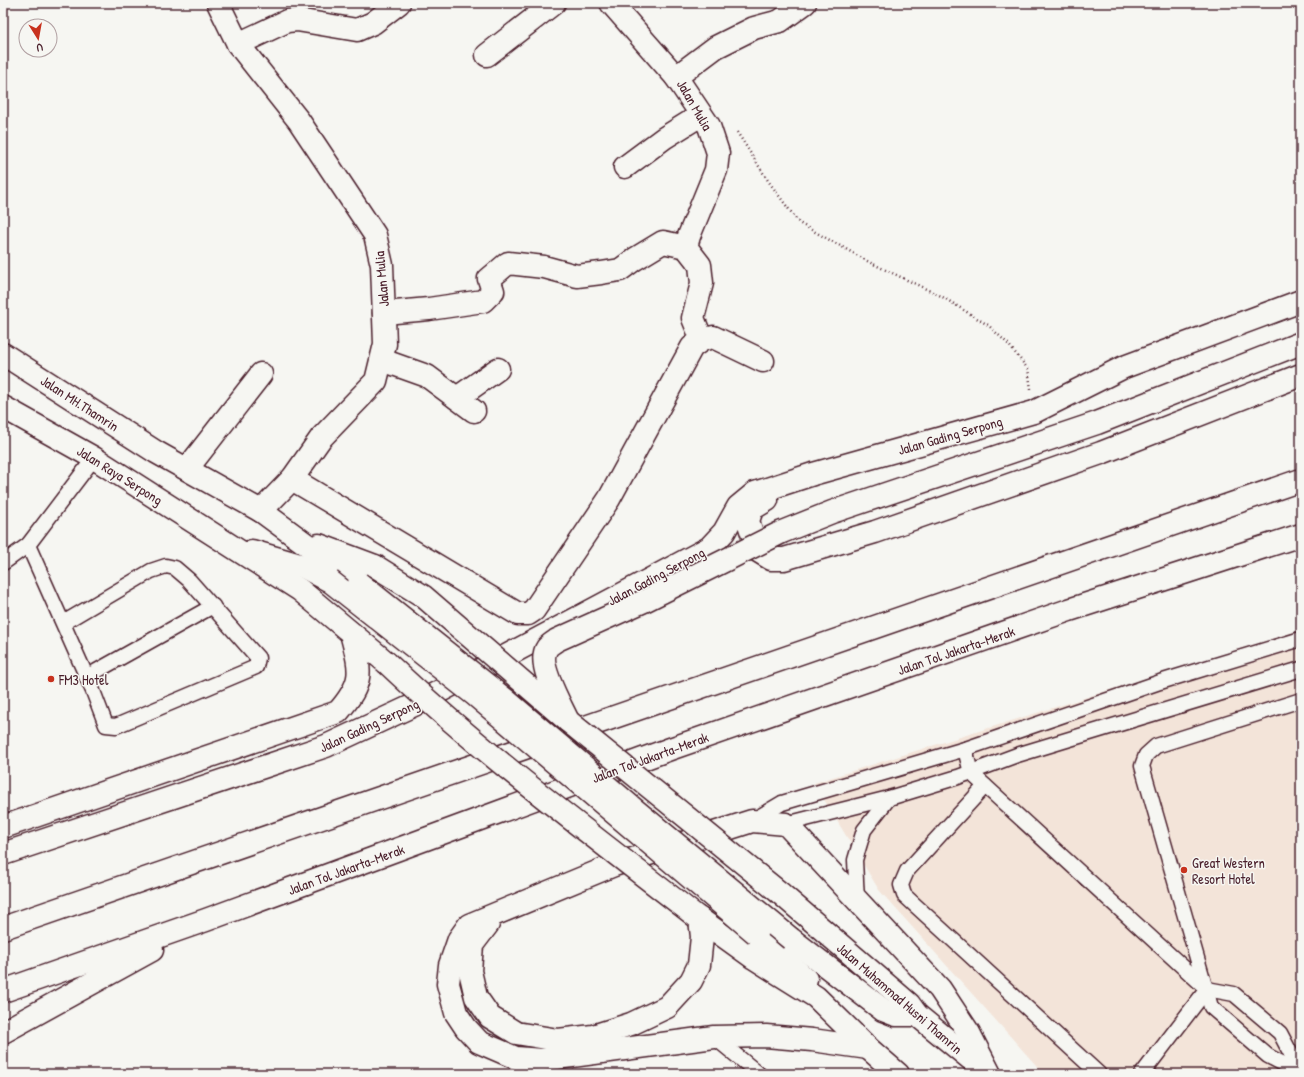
<svg xmlns="http://www.w3.org/2000/svg" width="1304" height="1077" viewBox="0 0 1304 1077" font-family="'Patrick Hand',sans-serif">
<rect width="100%" height="100%" fill="#f6f6f2"/>
<filter id="ink" filterUnits="userSpaceOnUse"><feTurbulence type="fractalNoise" baseFrequency=".025" numOctaves="2"/><feDisplacementMap in="SourceGraphic" scale="8" xChannelSelector="R" yChannelSelector="G"/><feConvolveMatrix kernelMatrix="1 2 1 2 8 2 1 2 1" color-interpolation-filters="sRGB"/></filter>
<g filter="url(#ink)">
<!-- built -->
<path fill="#f3e4d9" d="M1301 630V1074H1044L879 890 814 783Z"/>
<g fill="none" stroke-linecap="round" stroke-linejoin="round">
<!-- lane casing -->
<g stroke="#4a1f2b" stroke-width="17">
<g id="lane">
<path d="M28 545 93 691 106 725 116 726 256 667 258 658 189 580 175 568 166 566 151 571 63 623"/>
<path d="M3 563 28 545 94 458"/>
<path d="M86 677 213 606"/>
<path d="M1301 700 1156 746 1146 755 1142 766 1211 1007 1268 1056 1301 1073"/>
<path d="M965 749 971 773 1207 989 1234 994 1280 1033 1301 1073"/>
<path d="M985 786 907 871 901 885 904 895 1099 1074"/>
<path d="M752 821 782 803 965 749 1160 682 1301 639"/>
<path d="M786 824 889 798 958 777 1017 755 1301 669"/>
<path d="M857 901 855 860 864 830 889 798"/>
<path d="M714 1037 759 1074"/>
<path d="M1142 1074 1207 989"/>
</g>
</g>
<!-- street casing -->
<g stroke="#4a1f2b" stroke-width="25">
<g id="street">
<path d="M218 3 238 44 299 121 375 235 382 265 385 344 376 381 321 438 292 479 261 511"/>
<path d="M611 3 676 77"/>
<path d="M238 44 287 21 297 20 357 30 373 23 399 3"/>
<path d="M487 55 554 3"/>
<path d="M625 167 664 138 701 115"/>
<path d="M384 313 429 309 483 301 493 291 489 279 508 263 544 267 577 276 601 273 620 270 635 259 663 242 686 247"/>
<path d="M702 340 693 318 702 283 700 265 686 247 689 236 716 170 718 153 709 126 676 77 716 47 754 28 780 21 805 3"/>
<path d="M382 360 427 376 474 411"/>
<path d="M457 398 498 369"/>
<path d="M187 469 261 374"/>
<path d="M292 479 518 614H528L534 610 609 499 692 347 702 340 713 337 763 361"/>
</g>
</g>
<!-- primary casing -->
<g stroke="#4a1f2b" stroke-width="25">
<g id="primary">
<path d="M3 354 156 452 261 511 359 583"/>
<path d="M3 407 94 458 300 590 387 663"/>
<path d="M767 500 752 509 748 521 758 551 771 559H784L875 532 1101 453 1301 375"/>
<path d="M319 545 375 566"/>
<path d="M252 551 300 565 330 581"/>
<path d="M3 854 326 746 414 705 709 548 724 532 738 507 755 493 813 474 1034 412 1124 367 1301 301"/>
<path d="M780 893 909 1004 917 1015 983 1069"/>
<path d="M697 917 754 958 816 997 868 1048 898 1074"/>
<path d="M488 924 472 945 470 971 476 997 490 1017 516 1033 558 1040 593 1036 631 1024 667 1007 691 981 699 965 702 937 700 919"/>
<path d="M757 934 806 979"/>
<path d="M791 939 883 1010 896 1015H917"/>
<path d="M868 1048 812 1040 766 1036 714 1037 542 1060 516 1058 479 1042 466 1028 456 1013 448 984 450 965 459 939 469 925 614 865 752 821 786 824 940 989 969 1033 990 1074"/>
</g>
</g>
<!-- highway casing -->
<g stroke="#4a1f2b" stroke-width="25">
<g id="highway">
<path d="M3 827 338 712C365 681 361 671 351 633"/>
<path d="M3 928 1301 480"/>
<path d="M3 991 206 920 670 749 1069 610 1301 535"/>
<path d="M3 1032 152 950"/>
</g>
</g>
<!-- path -->
<path stroke="#4a1f2b" stroke-width="2.5" stroke-dasharray="1 3" stroke-linecap="butt" d="M737 132 769 182 799 223 871 263 941 296 988 325 1008 344 1028 369 1031 389"/>
<!-- lane -->
<use href="#lane" stroke="#f6f6f2" stroke-width="14"/>
<!-- street -->
<use href="#street" stroke="#f6f6f2" stroke-width="22"/>
<!-- primary -->
<use href="#primary" stroke="#f6f6f2" stroke-width="22"/>
<!-- highway -->
<use href="#highway" stroke="#f6f6f2" stroke-width="22"/>
<!-- primary-bridge casing -->
<g stroke="#4a1f2b" stroke-width="25" stroke-linecap="butt">
<g id="primary-bridge">
<path d="M375 566 423 596 568 721 780 893"/>
<path d="M330 581 475 695 757 934"/>
<path d="M359 583 506 700 634 809 791 939"/>
<path d="M387 663C484 755 592 835 697 917"/>
<path d="M568 721C561 705 536 664 547 648 549 645 554 642 557 640L644 601 782 532 832 512 1097 423 1301 343"/>
</g>
</g>
<!-- primary-bridge -->
<use href="#primary-bridge" stroke="#f6f6f2" stroke-width="22"/>
</g>
</g>
<!-- markers -->
<g fill="#c8321e" stroke="#f6f6f2" stroke-width="1.5">
<circle cx="51" cy="679" r="4"/>
<circle cx="1184" cy="870" r="4"/>
</g>
<g text-anchor="middle" dominant-baseline="central" stroke-width="3" stroke-linejoin="round" paint-order="stroke">
<!-- street labels -->
<g font-size="14" fill="#4a1f2b" stroke="#f6f6f2">
<text transform="translate(695 105) rotate(60)">Jalan Mulia</text>
<text transform="translate(381 279) rotate(-95)">Jalan Mulia</text>
<text transform="translate(80 403) rotate(33)">Jalan MH.Thamrin</text>
<text transform="translate(950 435) rotate(-16)">Jalan Gading Serpong</text>
<text transform="translate(120 475) rotate(32)">Jalan Raya Serpong</text>
<text transform="translate(656 576) rotate(-28)">Jalan Gading Serpong</text>
<text transform="translate(956 650) rotate(-19)">Jalan Tol Jakarta–Merak</text>
<text transform="translate(369 725) rotate(-25)">Jalan Gading Serpong</text>
<text transform="translate(650 757) rotate(-20)">Jalan Tol Jakarta–Merak</text>
<text transform="translate(346 869) rotate(-20)">Jalan Tol Jakarta–Merak</text>
<text transform="translate(900 998) rotate(41)">Jalan Muhammad Husni Thamrin</text>
</g>
<!-- poi labels -->
<g font-size="14" fill="#4a1f2b" stroke="#f6f6f2" text-anchor="start">
<text x="59" y="679">FM3 Hotel</text>
<text x="1192" y="862">Great Western<tspan x="1192" dy="16">Resort Hotel</tspan></text>
</g>
</g>
<!-- margin -->
<rect width="1304" height="1077" fill="none" stroke="#f6f6f2" stroke-width="16"/>
<rect x="8" y="8" width="1288" height="1061" fill="none" stroke="#4a1f2b" stroke-width="1.5" filter="url(#ink)"/>
<!-- north arrow -->
<g transform="translate(38 38) rotate(169)"><circle r="19" fill="#f6f6f2" stroke="#b1a0a2"/>
<path d="M0-3L7 15L0 10L-7 15Z" fill="#c8321e"/>
<text y="-6" font-size="11" font-weight="bold" text-anchor="middle" fill="#4a1f2b">U</text>
</g>
</svg>
